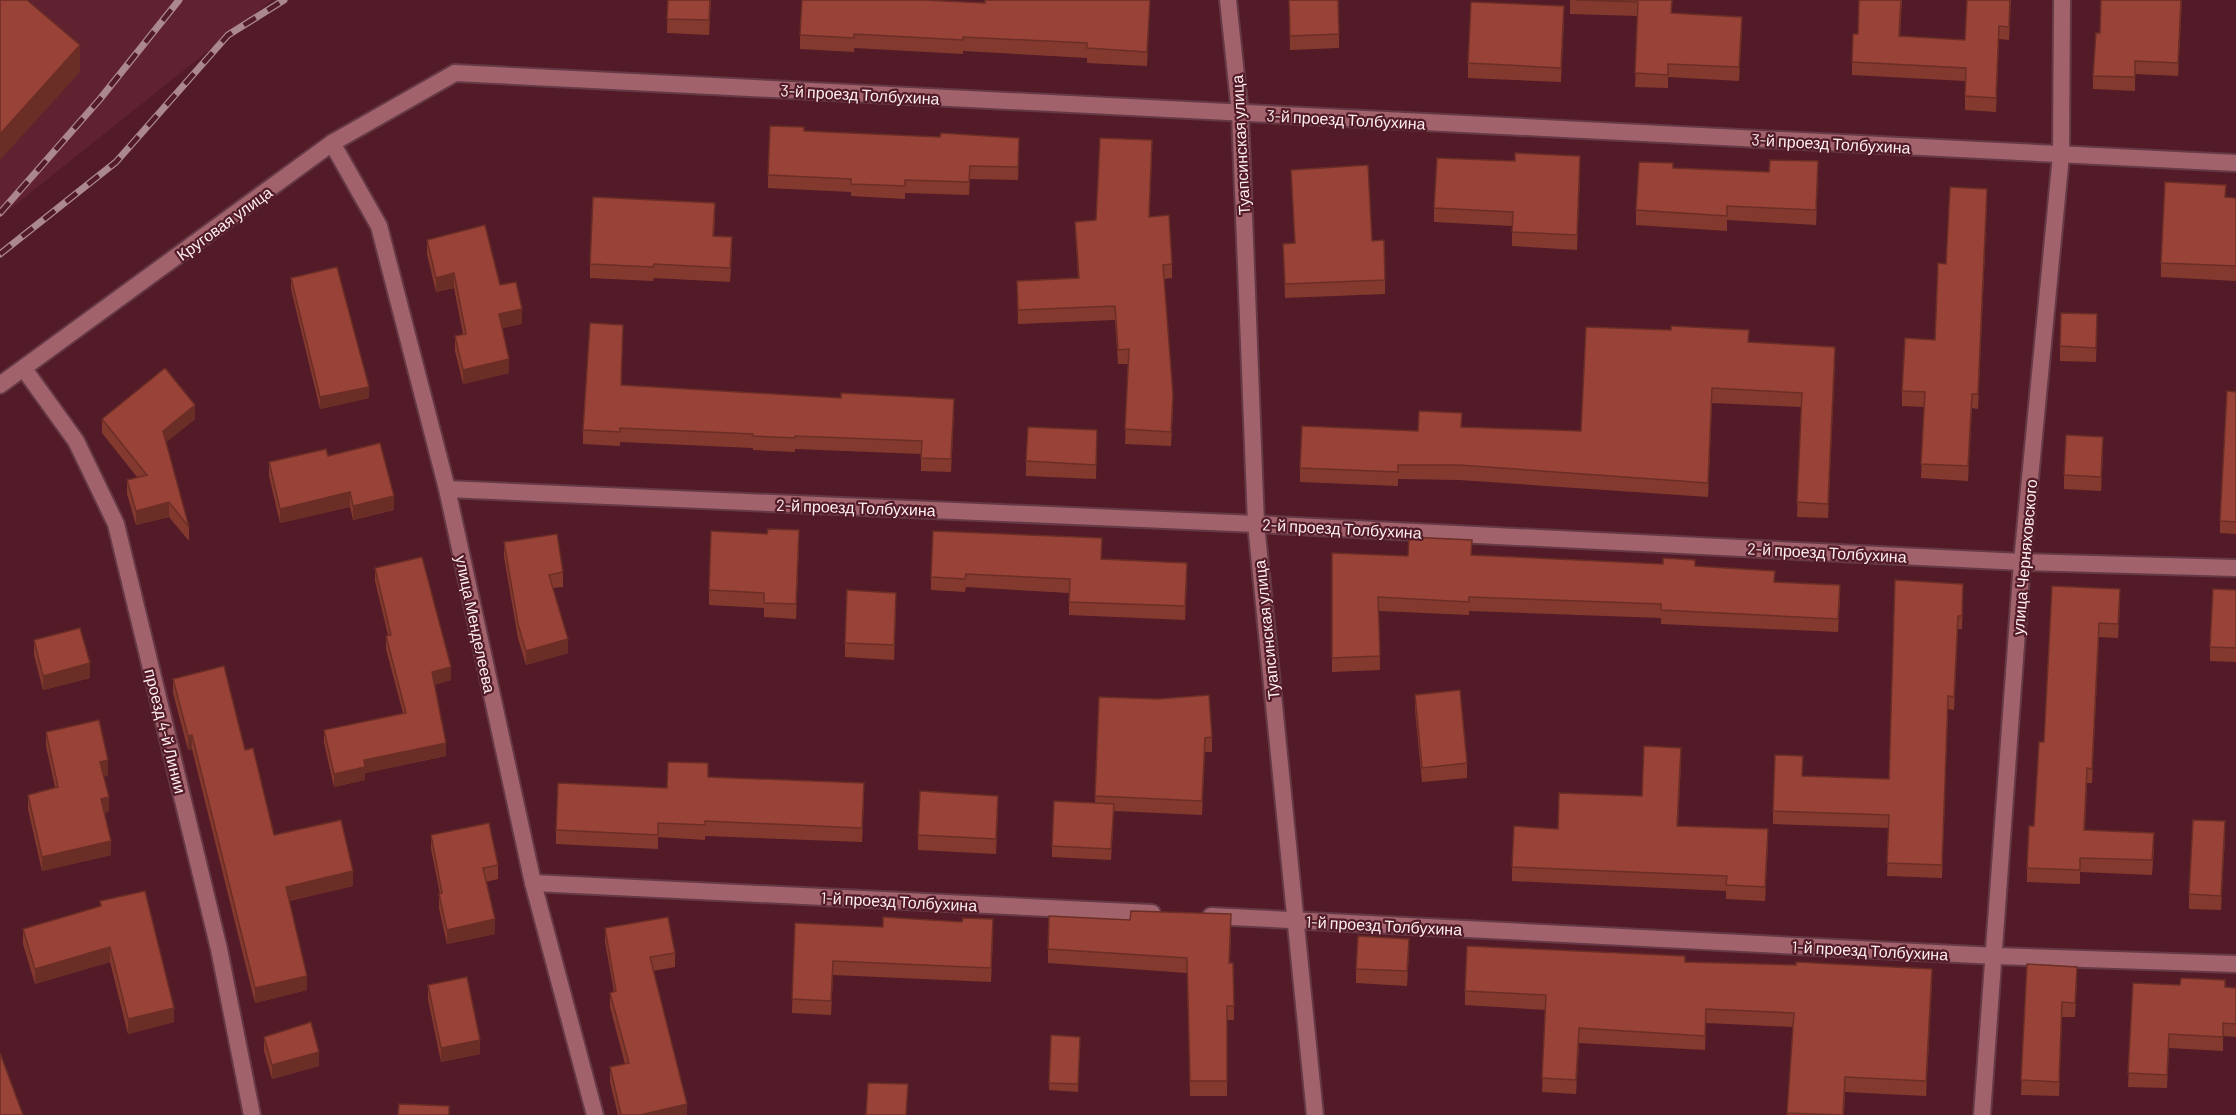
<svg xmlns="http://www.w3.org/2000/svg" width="2236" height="1115" viewBox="0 0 2236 1115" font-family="Barlow,sans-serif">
<rect width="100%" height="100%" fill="#521b27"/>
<!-- built -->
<path fill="#602230" d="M0 0H272L0 217Z"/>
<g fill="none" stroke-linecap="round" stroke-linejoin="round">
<!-- minor casing -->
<g stroke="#653945" stroke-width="20">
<g id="minor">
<path d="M1228 0 1240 113 1256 524 1315 1115"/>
<path d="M332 143 379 226 447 489 533 883 595 1115"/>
<path d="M24 369 76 441 116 524 219 949 252 1115"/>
<path d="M0 385 332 143 455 73 2236 163"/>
<path d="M447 489 1256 524 2022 562 2236 568"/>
<path d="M533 883 1152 913"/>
<path d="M1211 916 1996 956 2236 964"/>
<path d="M1982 1115 2022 562 2061 155 2062 0"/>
</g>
</g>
<!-- minor -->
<use href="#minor" stroke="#a1626c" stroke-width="16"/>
<!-- rail casing -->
<g stroke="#ab888f" stroke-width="7">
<g id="rail">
<path d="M0 213 100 99 179 0"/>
<path d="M0 254 116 162 228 35 284 0"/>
</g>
</g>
<!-- rail -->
<use href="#rail" stroke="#521b27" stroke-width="4.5" stroke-dasharray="14" stroke-linecap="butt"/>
</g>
<!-- wall -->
<g fill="#84392f">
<path d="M668 0H711L709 35 667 33Z"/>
<path d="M1150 0 1147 66 1087 63V58L963 51V54L854 48V52L800 49V35L985 3Z"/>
<path d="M1289 0 1339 34V48L1290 50Z"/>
<path d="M1570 0H1672V13L1742 30 1739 81 1668 77V88L1635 87 1638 16 1570 14Z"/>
<path d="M1859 0H1902L1900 37 1965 40 1967 0H2011L2009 40 1999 39 1996 112 1965 110V81L1852 75V62L1858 34Z"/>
<path d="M2101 0H2182L2178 76 2135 74V91L2093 89V76L2100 33Z"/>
<path d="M1564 20 1561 82 1468 78V63Z"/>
<path d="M804 131 1019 151 1018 180 970 179 969 195 905 193V199L851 196V192L768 188V175Z"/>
<path d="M1152 155 1149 217 1172 264V278L1164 279 1173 409 1171 446 1125 444 1128 364H1118L1115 320 1018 324 1017 281 1078 278 1075 222 1096 220Z"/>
<path d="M1673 168 1818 176 1816 225 1727 220V231L1636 225V210Z"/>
<path d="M1291 170 1372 241 1385 280V294L1285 298 1283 244 1295 243Z"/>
<path d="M1580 170 1577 250 1512 246V226L1434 222V208Z"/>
<path d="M2226 197 2236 198V281L2161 277V263Z"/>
<path d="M1987 203 1978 409 1972 408 1968 481 1921 478 1924 407 1902 406V391L1935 340 1946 264Z"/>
<path d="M715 217 714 236 732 251 730 282 654 278 653 281 590 278V264Z"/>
<path d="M427 240 500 285 522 324 502 328 509 373 463 384 455 351V336L463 334 454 288 436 292 427 254Z"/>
<path d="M291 278 369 398 320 409 291 289Z"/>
<path d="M2097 329 2096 362 2060 361V346Z"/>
<path d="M623 339 621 385 954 412 951 472 921 471V454L795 449V452L753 450V448L620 442V446L583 444V430Z"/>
<path d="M1749 342 1835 361 1828 518 1797 517 1801 407 1712 403 1708 497 1459 480 1398 479V486L1300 482V468L1418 431 1462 427 1581 431Z"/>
<path d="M2236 392V534L2220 533V521Z"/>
<path d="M102 419H195L166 442 189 527V541L169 517 136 525 127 494V480L137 477 102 433Z"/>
<path d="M1097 444 1096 479 1026 476V461Z"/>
<path d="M2103 451 2101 491 2064 489V475Z"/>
<path d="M328 456 394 510 353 520 350 507 280 523 269 476V462Z"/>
<path d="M504 542 563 572V587L553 588 568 653 526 665 518 638 504 557Z"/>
<path d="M799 544 796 619 764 617V608L709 605V590Z"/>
<path d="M1332 553 1408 556 1472 555 1695 566 1775 582 1840 599 1838 632 1661 624V618L1469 611V615L1379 611 1380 670 1332 672Z"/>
<path d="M1102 559 1187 576 1185 620 1069 615V593L966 587 965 592 931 590V577Z"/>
<path d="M375 568 451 680 434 685 446 756 365 773V780L334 787 324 743V730L403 713 386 649V636L388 635 375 581Z"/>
<path d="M2052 586 2120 604 2118 638 2099 637 2092 783H2087L2085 830 2154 848 2152 875 2080 872V884L2027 882V868L2034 826 2044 742Z"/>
<path d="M2236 590V662L2210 661V647Z"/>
<path d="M1963 597 1962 629H1958L1954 710 1948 709 1942 878 1887 876 1889 828 1773 824V811L1889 779Z"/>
<path d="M896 607 894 660 845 657V643Z"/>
<path d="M34 640 90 678 43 690 34 655Z"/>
<path d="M173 679 245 750 274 835 353 886 289 901 307 990 255 1003 192 749 188 750 173 693Z"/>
<path d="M1415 695 1467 763V778L1422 782 1415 710Z"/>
<path d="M1099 697 1212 737V752H1205L1202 815 1114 811 1111 860 1052 857V846L1095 803Z"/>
<path d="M46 732 108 775 104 776 109 811 105 813 111 855 42 871 28 809V795L55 787 46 746Z"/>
<path d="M1681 762 1678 826 1768 843 1765 901 1726 899V891L1512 881V867L1558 829 1642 796Z"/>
<path d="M708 777 864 798 862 842 705 836V840L658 837V849L556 844V830L667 788Z"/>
<path d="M998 810 996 854 918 850V835Z"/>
<path d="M431 835 498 865V879L486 882 495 934 447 944 439 908V894H440L431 849Z"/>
<path d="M2225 836 2221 910 2189 909V894Z"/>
<path d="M100 901 174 1022 128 1034 110 962 35 984 23 944V929L100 907Z"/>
<path d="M795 923 993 934 991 982 833 975 831 1015 792 1013Z"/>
<path d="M605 928 675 953V967L653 971 687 1115H618L610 1082V1067L625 1064 610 1007V993L614 992 605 942Z"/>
<path d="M1231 929 1230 963H1233L1234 1020H1227V1096H1190L1187 973 1048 963V949Z"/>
<path d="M1409 953 1407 986 1356 983V969Z"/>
<path d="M1685 962 1932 983 1926 1096 1845 1092 1844 1115H1787L1793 1027 1706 1023 1705 1050 1579 1043 1576 1094 1542 1092 1545 1010 1465 1005V991Z"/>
<path d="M2027 964 2077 981 2075 1017H2062L2059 1096 2021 1095Z"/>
<path d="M2133 983 2236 988V1037L2223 1036V1051L2169 1048 2167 1088 2128 1087Z"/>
<path d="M428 985 480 1054 441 1062 428 999Z"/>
<path d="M1051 1035 1080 1037 1078 1092 1049 1090Z"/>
<path d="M264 1037 319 1066 272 1079 264 1051Z"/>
</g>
<!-- shaded-wall -->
<g fill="#6b2e26">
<path d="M1150 0 1147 66V52Z"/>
<path d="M2181 0H2182L2178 76V63Z"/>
<path d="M1742 17V30L1739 81V67Z"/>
<path d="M1999 26V39L1996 112V98Z"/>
<path d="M80 45V72L0 160V134Z"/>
<path d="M1152 140V155L1149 231V217Z"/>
<path d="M1580 156V170L1577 250V235Z"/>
<path d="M1818 161V176L1816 225V210Z"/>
<path d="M1987 189V203L1978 409V394Z"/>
<path d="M454 273V288L436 292V278Z"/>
<path d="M522 309V324L499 329V314Z"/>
<path d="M1835 347V361L1828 518V504Z"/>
<path d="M509 359V373L463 384V370Z"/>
<path d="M369 387V398L320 409V397Z"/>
<path d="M1712 388V403L1708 497V483Z"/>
<path d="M1972 394V408L1968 481V466Z"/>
<path d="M954 399V412L951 472V459Z"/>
<path d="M195 405V419L163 445V431Z"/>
<path d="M2103 437V451L2101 491V477Z"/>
<path d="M350 492V507L280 523V509Z"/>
<path d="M394 496V510L353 520V506Z"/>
<path d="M169 502V517L136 525V511Z"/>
<path d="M799 530V544L796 619V604Z"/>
<path d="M1187 563V576L1185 620V606Z"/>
<path d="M2120 589V604L2118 638V624Z"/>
<path d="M896 593V607L894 660V645Z"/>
<path d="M1958 616V629L1954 710V697Z"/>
<path d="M2099 623V637L2092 783V769Z"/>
<path d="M568 639V653L526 665V651Z"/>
<path d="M90 663V678L43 690V676Z"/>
<path d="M451 667V680L432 685V672Z"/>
<path d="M192 735V749L188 750V736Z"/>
<path d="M1205 738V752L1202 815V801Z"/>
<path d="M446 743V756L365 773V780L334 787V774L364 760Z"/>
<path d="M1681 748V762L1677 840V826Z"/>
<path d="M108 760V775L100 777V762Z"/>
<path d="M864 783V798L862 842V828Z"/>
<path d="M109 797V811L101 814V799Z"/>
<path d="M2225 821V836L2221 910V896Z"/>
<path d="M1768 829V843L1765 901V887Z"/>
<path d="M111 841V855L42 871V857Z"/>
<path d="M353 871V886L286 901V887Z"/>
<path d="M495 919V934L447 944V930Z"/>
<path d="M993 919V934L991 982V968Z"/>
<path d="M1409 939V953L1407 986V971Z"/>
<path d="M110 947V962L35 984V969Z"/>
<path d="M833 961V975L831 1015V1001Z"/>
<path d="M1932 969V983L1926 1096V1081Z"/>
<path d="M307 976V990L255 1003V988Z"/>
<path d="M2062 1002V1017L2059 1096V1082Z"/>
<path d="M174 1008V1022L128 1034V1019Z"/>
<path d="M1579 1028V1043L1576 1094V1080Z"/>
<path d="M480 1040V1054L441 1062V1048Z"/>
<path d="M319 1052V1066L272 1079V1065Z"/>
<path d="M687 1104V1115H640Z"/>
</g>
<!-- building -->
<g fill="#994237" stroke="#6b2e26" stroke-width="1.5">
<path d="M0 0H27L80 45 0 134Z"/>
<path d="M668 0H710L709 20 667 19Z"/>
<path d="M802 0H924L985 3V0H1150L1147 52 1087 48V43L963 37V40L854 34V38L800 35Z"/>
<path d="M1289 0H1338L1339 34 1290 36Z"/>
<path d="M1576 0H1672L1671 13 1742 17 1739 67 1668 64V75L1635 73 1638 2Z"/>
<path d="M1859 0H1901L1899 36 1965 40 1967 0H2010L2009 27 1999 26 1996 98 1965 96 1966 68 1852 62 1853 34H1858Z"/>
<path d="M2101 0H2181L2178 63 2135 61V77L2093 76 2096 33H2100Z"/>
<path d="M1471 2 1564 6 1561 68 1468 63Z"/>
<path d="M770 126 804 127V131L940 137 941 133 1019 138 1018 167 970 166 969 182 905 180V186L851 184V179L768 175Z"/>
<path d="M1100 138 1152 140 1149 217 1169 215 1172 264 1163 265 1173 395 1171 432 1125 429 1129 349 1118 350 1115 306 1018 310 1017 281 1079 278 1075 222 1096 220Z"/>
<path d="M1515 153 1580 156 1577 235 1512 232 1513 212 1434 208 1437 158 1515 161Z"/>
<path d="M1770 160 1818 161 1816 210 1727 206V216L1636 210 1639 162 1673 163V168L1769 172Z"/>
<path d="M1368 165 1372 241 1384 240 1385 280 1285 284 1283 244 1295 243 1291 170Z"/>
<path d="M2165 182 2226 185 2225 197 2236 198V266L2161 263Z"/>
<path d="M1950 187 1987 189 1978 394H1972L1968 466 1921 464 1925 392 1902 391 1905 338 1935 340 1938 263 1946 264Z"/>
<path d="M593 197 715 203 713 236 732 237 730 268 654 264 653 267 590 264Z"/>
<path d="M485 225 500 285 516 282 522 309 499 314 509 359 463 370 455 336 466 334 454 273 436 278 427 240Z"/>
<path d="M337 267 369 387 320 397 291 278Z"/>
<path d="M2061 313 2097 314 2096 348 2060 346Z"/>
<path d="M590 323 623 325 621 385 841 398V393L954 399 951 459 921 458 922 441 795 436V438L753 436V434L620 428V432L583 430Z"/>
<path d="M1671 326 1749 330 1748 342 1835 347 1828 504 1797 502 1802 393 1712 388 1708 483 1459 465H1398V472L1300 468 1302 426 1418 431 1419 411 1462 413 1461 427 1581 431 1586 327 1671 330Z"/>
<path d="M165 368 195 405 163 431 189 527 169 502 136 511 127 480 147 475 102 419Z"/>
<path d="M2227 391 2236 392V522L2220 521Z"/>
<path d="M1028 427 1097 430 1096 465 1026 461Z"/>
<path d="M2066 435 2103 437 2101 477 2064 475Z"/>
<path d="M380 443 394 496 353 506 350 492 280 509 269 462 326 449 328 456Z"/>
<path d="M768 529 799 530 796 604 764 603V593L709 590 711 531 767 534Z"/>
<path d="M933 531 1102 538 1101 559 1187 563 1185 606 1069 602 1070 579 966 574 965 579 931 577Z"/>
<path d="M557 534 563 572 549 575 568 639 526 651 518 624 504 542Z"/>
<path d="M1409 537 1472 540 1471 555 1663 564V558L1695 560V566L1775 571 1774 582 1840 585 1838 619 1661 610V604L1469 597V602L1378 597 1380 656 1332 658V553L1408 556Z"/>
<path d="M422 557 451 667 432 672 446 743 364 760 365 767 334 774 324 730 406 713 386 636 391 635 375 568Z"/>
<path d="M1895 580 1963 584 1962 616H1958L1954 697 1948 696 1942 865 1887 863 1889 815 1773 811 1775 755 1803 756 1802 776 1889 779Z"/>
<path d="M2052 586 2120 589 2118 624 2099 623 2092 769 2087 768 2084 830 2154 833 2152 860 2080 858V870L2027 868 2029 826H2034L2039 742H2044Z"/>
<path d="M2213 589 2236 590V648L2210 647Z"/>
<path d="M847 590 896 593 894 645 845 643Z"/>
<path d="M80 628 90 663 43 676 34 640Z"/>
<path d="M224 666 245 750 253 748 274 835 341 820 353 871 286 887 307 976 255 988 192 735 188 736 173 679Z"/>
<path d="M1460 690 1467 763 1422 768 1415 695Z"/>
<path d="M1209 695 1212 737 1205 738 1202 801 1095 796 1099 697 1158 699Z"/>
<path d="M99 720 108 760 100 762 109 797 101 799 111 841 42 857 28 795 58 787 46 732Z"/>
<path d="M1644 746 1681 748 1677 826 1768 829 1765 887 1726 885 1727 876 1512 867 1514 826 1558 829 1559 793 1642 796Z"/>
<path d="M668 762 708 763V777L864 783 862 828 705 821V825L658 823V835L556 830 558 783 667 788Z"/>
<path d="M920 791 998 796 996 839 918 835Z"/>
<path d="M1054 801 1114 804 1111 849 1052 846Z"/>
<path d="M2193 820 2225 821 2221 896 2189 894Z"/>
<path d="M489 823 498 865 483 868 495 919 447 930 439 894 442 893 431 835Z"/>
<path d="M145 891 174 1008 128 1019 110 947 35 969 23 929 101 906 100 901Z"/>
<path d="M1131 911 1231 914 1229 963H1233L1234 1006H1227V1081H1190L1187 958 1048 949 1049 916 1130 920Z"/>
<path d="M668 917 675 953 650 957 687 1104 640 1115H621L610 1067 629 1063 610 993 616 991 605 928Z"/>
<path d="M883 917 962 922 963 918 993 919 991 968 833 961 831 1001 792 999 795 923 883 927Z"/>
<path d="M1358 936 1409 939 1407 971 1356 969Z"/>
<path d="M1467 946 1685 956V962L1796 965V962L1932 969 1926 1081 1845 1077 1843 1115 1787 1113 1794 1013 1706 1009 1705 1036 1579 1028 1576 1080 1542 1078 1546 995 1465 991Z"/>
<path d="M2027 964 2077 967 2075 1003 2062 1002 2059 1082 2021 1080Z"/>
<path d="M467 977 480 1040 441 1048 428 985Z"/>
<path d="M2181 978 2225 980V987L2236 988V1024L2223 1023V1037L2169 1034 2167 1075 2128 1073 2133 983 2180 985Z"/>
<path d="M311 1022 319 1052 272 1065 264 1037Z"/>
<path d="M1051 1035 1080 1037 1078 1084 1049 1083Z"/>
<path d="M0 1053 23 1115H0Z"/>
<path d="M868 1083 908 1084 906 1115H866Z"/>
<path d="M399 1104 449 1106V1115H398Z"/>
</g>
<g text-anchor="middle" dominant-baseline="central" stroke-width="4.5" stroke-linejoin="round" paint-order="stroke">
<!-- street labels -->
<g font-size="16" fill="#fcedee" stroke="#521b27">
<text transform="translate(860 94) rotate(3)">3-й проезд Толбухина</text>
<text transform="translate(1346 119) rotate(3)">3-й проезд Толбухина</text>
<text transform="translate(1831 143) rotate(3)">3-й проезд Толбухина</text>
<text transform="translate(1240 145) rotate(-93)">Туапсинская улица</text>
<text transform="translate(224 223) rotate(-36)">Круговая улица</text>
<text transform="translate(856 507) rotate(2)">2-й проезд Толбухина</text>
<text transform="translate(1342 528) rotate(3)">2-й проезд Толбухина</text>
<text transform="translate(1827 552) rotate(3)">2-й проезд Толбухина</text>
<text transform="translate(2024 557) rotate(-85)">улица Черняховского</text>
<text transform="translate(476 624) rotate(78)">улица Менделеева</text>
<text transform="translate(1266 630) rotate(-96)">Туапсинская улица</text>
<text transform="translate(166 731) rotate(76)">проезд 4-й Линии</text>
<text transform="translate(899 901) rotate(3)">1-й проезд Толбухина</text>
<text transform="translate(1384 925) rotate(3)">1-й проезд Толбухина</text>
<text transform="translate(1870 950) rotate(3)">1-й проезд Толбухина</text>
</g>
</g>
</svg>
